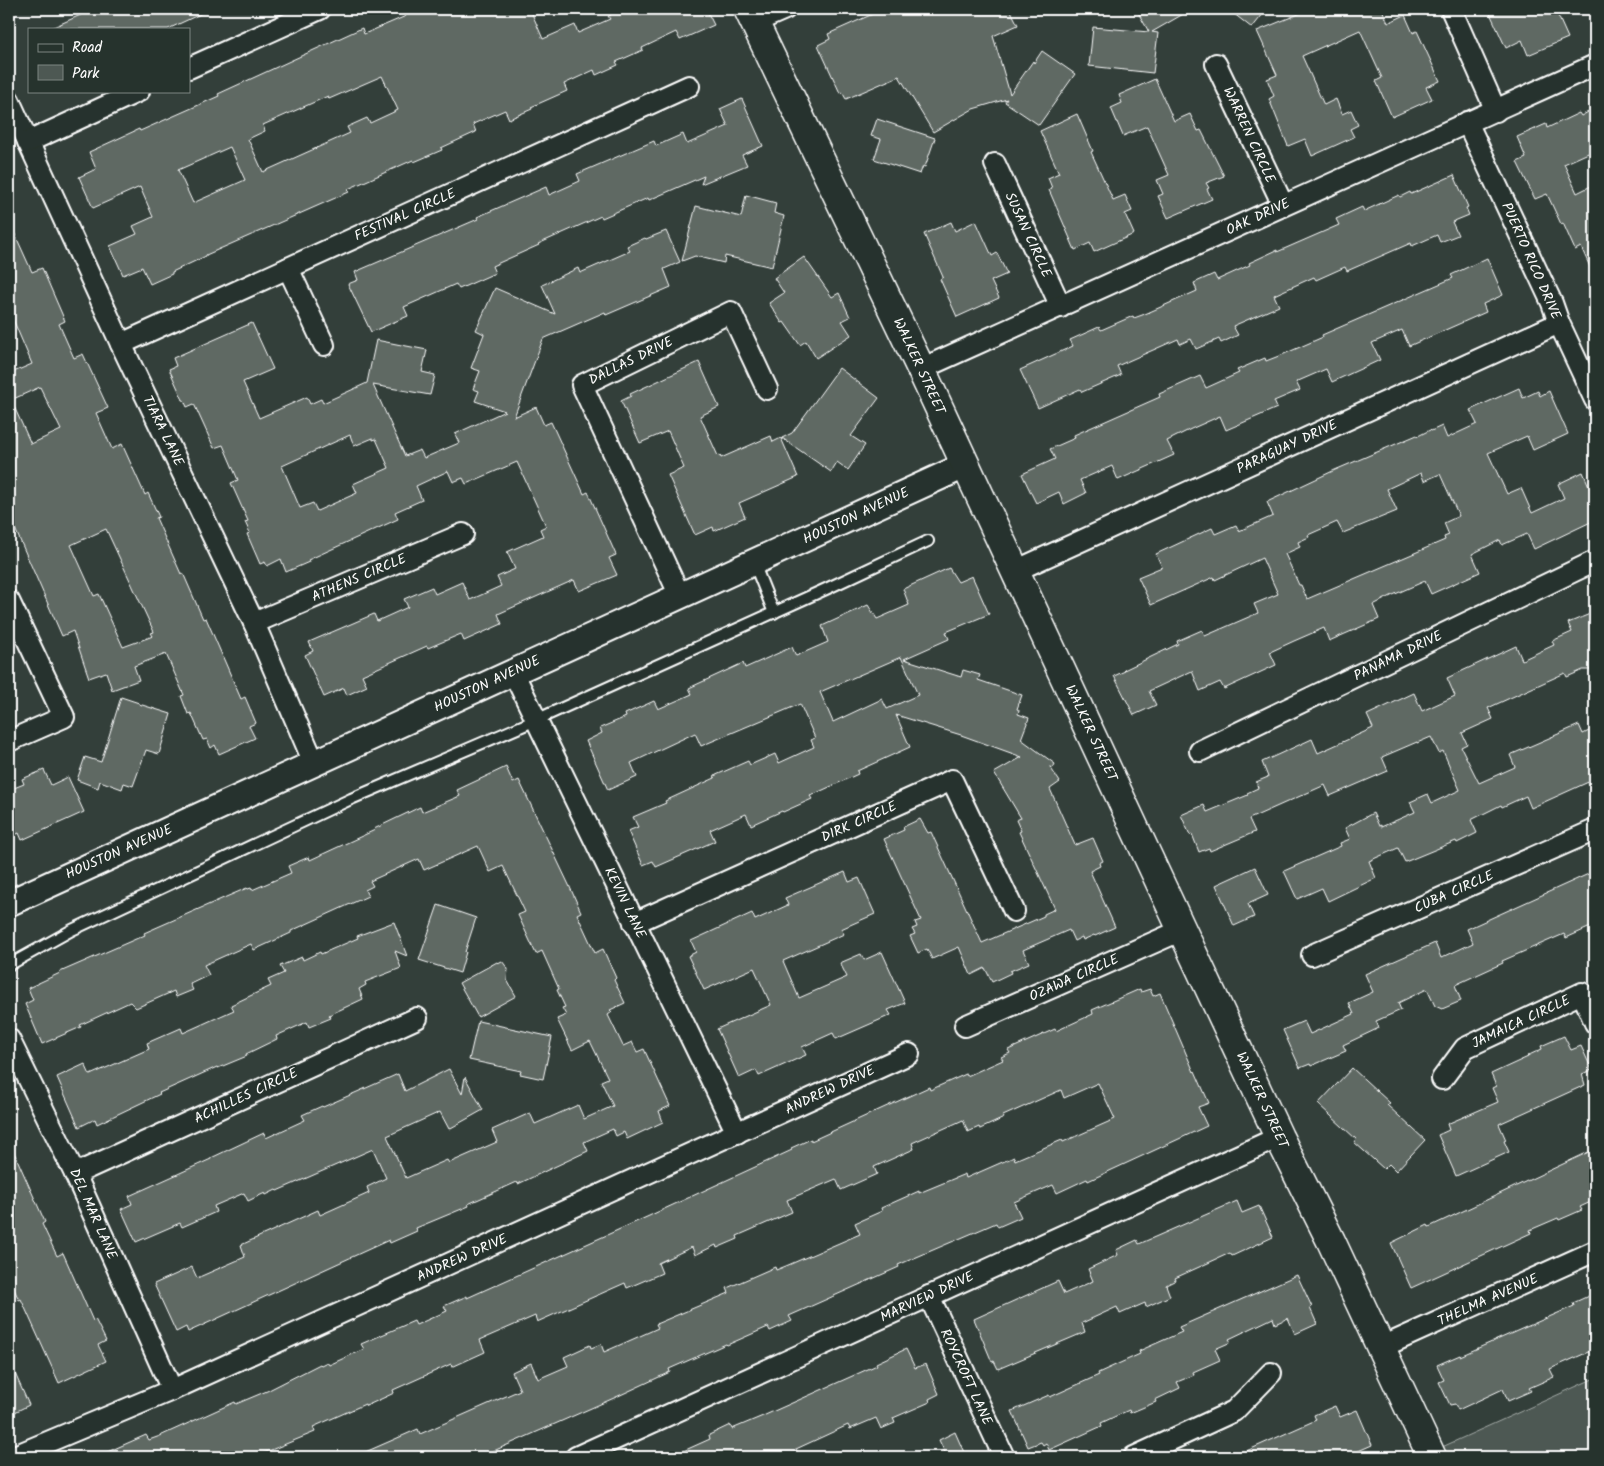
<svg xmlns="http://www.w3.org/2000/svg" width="1604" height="1466" viewBox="0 0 1604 1466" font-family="Kalam,sans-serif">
<rect width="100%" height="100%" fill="#333f3a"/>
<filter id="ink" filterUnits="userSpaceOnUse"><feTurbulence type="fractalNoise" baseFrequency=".02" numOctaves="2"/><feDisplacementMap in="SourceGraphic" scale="10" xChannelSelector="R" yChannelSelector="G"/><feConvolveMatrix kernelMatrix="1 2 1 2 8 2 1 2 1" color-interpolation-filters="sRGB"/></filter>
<g filter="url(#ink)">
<!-- green -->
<path fill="#4d5853" stroke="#a6aca9" d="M1595 1378V1457H1420Z"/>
<!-- building -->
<g fill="#5f6964" stroke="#fff" fill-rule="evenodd">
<path d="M94 9H211L168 29H49Z"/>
<path d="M403 9H530L543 39 575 25 578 33 610 19 608 16 611 15 608 9H706L714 25 680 40 676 32 642 48 643 50 616 62 618 65 596 75 594 70 564 84 567 91 531 107 532 109 509 119 505 110 473 124 476 132 441 148 442 150 414 162 413 160 348 189 349 192 206 255V256L172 272V274L150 284 142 267 123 275 110 246 137 234 133 226 153 217 140 187 93 208 79 177 96 169 89 152 139 129 140 131 219 96 218 94 362 28 364 34 406 16ZM382 76 398 110 370 123 367 118 347 127 350 133 263 172 248 139 265 131 263 125 328 96 329 99ZM230 147 245 180 193 203 178 170Z"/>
<path d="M884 9H1010L1018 25 993 36 1010 94 1033 61 1034 63 1042 51 1075 74 1039 125 1005 102 1007 99 973 109 933 132 899 76 846 99 842 92 840 93 818 45 830 39 828 34Z"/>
<path d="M1136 9H1192L1152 32 1158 33 1153 73 1089 66 1093 27 1149 32Z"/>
<path d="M1228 9H1267L1252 28Z"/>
<path d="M1311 9H1382L1388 23 1405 15 1413 33 1417 31 1440 81 1426 87 1432 99 1392 117 1376 81 1382 78 1360 30 1302 56 1324 105 1336 99 1342 114 1351 110 1358 125 1350 129 1354 137 1312 156 1305 139 1288 146 1269 99 1274 96 1267 79 1277 75 1257 31Z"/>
<path d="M1488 9H1555L1568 38 1528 55 1522 40 1506 48Z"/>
<path d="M1155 79 1174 121 1190 114 1198 131 1201 130 1224 176 1206 183 1209 188 1207 189 1212 199 1168 218 1158 196 1163 194 1157 180 1169 175 1147 126 1123 136 1111 108 1122 103 1119 95Z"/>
<path d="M742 99 763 146 742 155 747 165 701 184 704 176 649 200 648 198 602 218 601 216 538 244 539 245 492 266 495 273 459 289 456 284 404 307 408 316 371 332 348 284 358 280 355 272 478 219 477 217 546 187 549 195 580 181 577 174 654 141 656 146 683 134 687 144 728 126 720 109Z"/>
<path d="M1590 111 1595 122V150L1564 164 1577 193 1595 184V278L1581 247 1575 250 1563 223 1561 224 1547 194 1535 199 1517 162 1526 158 1517 137 1546 124 1547 128 1579 113 1581 116Z"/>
<path d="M1077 114 1093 151 1091 152 1113 200 1125 195 1132 211 1125 214 1134 234 1094 252 1090 243 1075 250 1049 190 1052 188 1048 178 1059 173 1040 131Z"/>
<path d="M877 119 935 138 925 167 923 166 920 174 874 159 881 139 871 136Z"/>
<path d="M1454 175 1468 207 1466 208 1469 215 1452 222 1458 235 1440 242 1437 235 1412 246 1411 243 1347 271 1345 267 1316 280 1314 277 1274 295 1279 306 1233 326 1238 335 1221 343 1219 339 1196 349 1191 339 1180 344 1178 339 1117 366 1121 375 1082 392 1080 389 1038 408 1035 402 1020 370 1073 346 1070 340 1099 327 1101 330 1133 316 1134 318 1145 314 1197 291 1194 283 1214 274 1217 280 1250 265 1249 263 1277 250V252L1339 225 1336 219 1362 207 1364 211 1399 195 1400 197 1410 192 1411 194Z"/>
<path d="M746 195 776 203 774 213 784 216 772 267 725 256 724 263 695 256 682 261 696 206 741 217Z"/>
<path d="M9 221 32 272 42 268 65 321 59 324 74 358 83 354 108 408 96 413 112 449 122 444 145 495 148 493 159 517 156 518 181 574 183 573 203 619 206 618 241 699 245 697 256 723 249 726 255 738 219 754 215 745 211 748 207 739 203 740 191 713 188 714 181 696 184 695 166 654 134 666 139 680 112 690 106 672 89 678 73 631 62 636 9 515V374L32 364 9 310ZM40 387 61 430 31 444 11 400ZM106 529 154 632 151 633 153 636 123 647 99 594 94 596 71 545Z"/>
<path d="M976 221 992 256 997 253 1007 274 991 281 999 298 957 317 940 279 943 277 924 234 951 222 955 231Z"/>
<path d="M666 231 680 262 664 269 671 287 606 315 605 312 543 339 514 417 536 407 544 425 551 422 584 494 588 492 616 555 609 558 617 575 579 591 574 580 498 614 502 624 464 641 461 634 428 648 427 646 362 675 367 686 347 695 344 688 324 697 305 655 313 651 309 642 374 614 377 621 408 607 404 599 432 587 435 594 462 582 470 600 501 586 497 577 515 569 507 552 543 536 540 529 546 526 517 462 466 484 463 478 453 482 448 471 416 486 422 500 395 512 398 519 308 560 309 562 286 572 281 559 267 566 265 562 260 564 247 534 250 533 245 522 248 521 231 483 238 480 223 445 214 448 194 404 187 407 184 400H183L169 369 176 366 173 358 252 323 273 369 243 382 259 418 307 397 310 404 321 399 323 403 367 383 376 340 427 350 422 372 435 375 430 395 373 385 405 456 420 450 424 458 459 443 455 434 505 411 475 401 479 391 473 389 480 371 471 368 484 334 476 330 495 288 555 314 542 285 578 268 580 273 630 251 627 246 645 238 646 239ZM350 435 354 446 373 438V440L376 439 389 468 353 484 357 493 317 511 313 503 300 508 282 466Z"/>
<path d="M804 257 832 297 839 293 850 317 842 321 851 335 816 358 806 341 800 345 784 322 782 323 769 303 784 293 774 278Z"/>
<path d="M1487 258 1503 295 1483 304 1486 312 1409 346 1402 330 1372 343 1380 360 1332 382 1326 369 1296 382 1300 390 1274 401 1277 408 1226 430 1220 416 1191 429 1167 441 1174 455 1118 480 1112 466 1080 480 1086 493 1064 504 1059 492 1036 503 1032 495 1022 474 1055 459 1050 449 1075 438 1074 435 1160 397 1159 394 1200 376 1206 388 1239 373 1237 370 1265 358 1266 361 1284 354 1323 337 1322 335 1453 278 1451 275Z"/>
<path d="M699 362 719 407 700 416 718 456 720 455 721 458 771 436 773 442 781 438 798 477 739 503 745 517 714 531 713 527 695 535 668 475 684 468 668 431 640 443 621 401 631 396 630 394Z"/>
<path d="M839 368 879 398 851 436 865 445 848 470 837 462 831 472 782 438 792 433Z"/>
<path d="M1519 388 1523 398 1538 391 1540 396 1549 391 1568 434 1533 450 1527 436 1488 453 1507 494 1521 488 1532 513 1564 498 1558 484 1583 472 1595 500V520L1534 549 1527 534 1502 545 1500 540 1472 554 1480 572 1431 594 1425 581 1393 595 1373 605 1379 619 1329 641 1324 628 1294 641 1270 652 1276 665 1224 689 1220 682 1200 691 1192 671 1149 691 1156 705 1134 715 1114 676 1125 671 1124 670 1178 644 1177 641 1202 630 1205 636 1258 613 1254 604 1278 594 1262 558 1215 580 1214 577 1151 605 1138 577 1162 567 1156 554 1212 528 1215 534 1236 525 1239 531 1273 516 1267 502 1335 470 1417 435 1418 436 1430 430 1431 431 1442 426 1447 438 1477 424 1470 410ZM1421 473 1424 481 1440 474 1459 516 1444 523 1449 535 1444 537 1445 540 1307 599 1301 585H1299L1285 554 1300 547 1298 542 1309 537 1308 535 1337 522 1343 533 1397 511 1387 489Z"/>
<path d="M949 568 958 582 972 576 989 614 946 632 949 639 904 659 961 677 963 670 980 675 978 680 1022 695 1017 709 1019 710 1018 714 1029 718 1021 739 1055 764 1053 768 1050 767 1060 782 1050 789 1075 845 1093 838 1103 861 1099 863 1100 866 1090 871 1115 927 1095 936 1094 935 1083 940 1082 937 1074 941 1069 930 1023 950 1029 963 1010 971 1011 973 992 982 985 968 971 975 959 947 932 959 927 949 918 953 910 936 915 934 912 929 917 927 915 922 921 920 884 839 904 830 903 827 920 819 928 833 931 832 982 943 1044 916V914L1055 909 1019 832 1021 831 1016 820 1021 818 994 773 1022 757 961 735 896 715 910 747 857 771 858 774 810 796 812 799 783 812 782 811 751 825 746 814 710 830 715 841 656 867 653 861 643 865 628 831 638 827 633 817 666 803 665 801 715 778 714 776 748 761 750 765 775 754 779 763 814 747 811 740 815 738 800 704 701 746 695 733 631 763 637 777 608 790 586 741 602 733 600 728 626 717 625 714 654 701 658 709 692 694 689 688 743 663 745 668 792 647 796 656 828 642 822 626 868 605 877 619 909 605 903 589ZM901 657 918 695 887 709 882 699 833 722 820 692Z"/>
<path d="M1590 614 1595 626V670H1583L1567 677 1565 673 1488 708 1493 719 1462 733 1467 744 1461 747 1479 783 1515 767 1510 755 1579 725 1583 734 1595 728V779L1531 808 1526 796 1502 807 1501 805 1471 820 1477 833 1457 843 1456 841 1405 862 1398 848 1369 861 1376 878 1328 901 1322 888 1297 899 1284 871 1341 846 1340 843 1350 839 1345 828 1373 813 1379 826 1381 825V827L1415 812 1410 802 1428 794 1432 803 1460 790 1443 751 1439 753 1431 737 1417 743V742L1382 757 1388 771 1330 796 1325 785 1249 819 1255 832 1210 851 1209 848 1199 852 1192 834 1190 835 1181 815 1204 805 1207 812 1248 795 1247 793 1258 788 1256 782 1268 777 1262 762 1312 739 1318 753 1349 739 1373 728 1367 715 1414 693 1422 711 1455 696 1447 678 1516 646 1522 660 1554 645 1552 641 1572 632 1568 623Z"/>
<path d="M121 697 139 703V704L171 714 159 754 146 750 133 786 124 783 122 789 100 781 98 788 77 780 85 757 101 762Z"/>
<path d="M506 767 513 783 519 780 569 885 581 912 577 914 595 953 603 949 616 978 614 980 625 1003 610 1010 612 1012 608 1015 623 1046 632 1042 637 1052 644 1049 670 1106 659 1111 663 1122 627 1139 624 1132 616 1136 613 1129 584 1142 588 1151 518 1184 517 1182 468 1204 469 1206 416 1228 417 1231 390 1243 389 1240 188 1332 186 1327 176 1332 154 1284 192 1267 197 1278 245 1257 241 1245 318 1210 320 1215 369 1193 367 1187 386 1178 373 1149 277 1191 276 1190 266 1195 265 1193 248 1201 244 1193 214 1206 216 1212 182 1227 180 1223 136 1242 121 1209 132 1204 129 1196 211 1159V1158L264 1133 266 1138 305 1120 302 1115 322 1106 323 1107 398 1074 405 1091 449 1069 462 1094 465 1077 483 1110 449 1129 440 1112 387 1136 406 1178 447 1160 449 1163 497 1142 492 1130 530 1113 535 1124 578 1105 584 1119 613 1106 601 1081 608 1078 590 1041 572 1050 557 1019 566 1015 562 1008 565 1007 557 990 559 989 542 951 536 954 518 915 525 912 503 866 490 872 478 846 424 870 419 859 370 881 373 886 365 890 368 896 291 931V933L254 950 251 944 204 965 209 975 190 984 193 990 176 997 174 991 136 1008 130 1002 80 1025 81 1027 42 1044 25 1004 33 1000 28 988 60 973V972L145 935 144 933 226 897 247 888 248 889 251 888 252 890 291 873 288 866 309 857 310 860 375 830 374 829 399 817 420 807 422 812 460 796 457 790Z"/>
<path d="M44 770 51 785 68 777 84 812 22 840 19 833 9 838V790L24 784 22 779Z"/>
<path d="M1255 867 1268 895 1248 904 1254 917 1234 926 1216 885Z"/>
<path d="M1595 871V925L1566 938 1564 934 1502 961 1503 963 1455 985 1461 1001 1442 1009 1435 1006 1427 989 1398 1003 1401 1010 1376 1021 1379 1028 1343 1045 1346 1051 1311 1066 1310 1064 1300 1068 1283 1030 1304 1021 1310 1034 1354 1014 1349 1003 1373 992 1365 974 1435 943 1441 958 1473 943 1467 929Z"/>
<path d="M845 872 849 882 859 878 875 914 841 929 844 934 783 961 799 998 847 977 840 963 861 954 864 960 882 952 905 1003 888 1010 891 1015 836 1039 833 1033 802 1047 806 1055 759 1076 756 1070 739 1078 717 1029 771 1005 754 968 704 990 688 956 696 952 691 941 752 913 755 920 788 905 785 898Z"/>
<path d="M438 905 476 918 465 952H466L460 973 419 960Z"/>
<path d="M394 922 407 956 395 951 401 968 365 982 366 985 359 989 363 999 329 1015 331 1018 309 1027 307 1022 276 1036 277 1039 246 1054 247 1056 218 1068 217 1067 159 1093 160 1094 97 1124 95 1119 79 1127 57 1077 85 1064 90 1075 149 1049 147 1043 181 1028 183 1033 234 1010 231 1005 271 986 268 980 284 973 280 966 302 957 303 960 320 952 321 954 358 938 357 936Z"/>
<path d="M502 961 508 969 507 980 516 996 478 1017 459 983 497 962 498 963Z"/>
<path d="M1140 989 1141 992 1150 989 1153 996 1160 993 1194 1072 1195 1071 1209 1103 1198 1107 1207 1126 1088 1181 1087 1179 1057 1193 1053 1185 1014 1202 1021 1217 998 1227 996 1223 898 1265 899 1267 789 1316 792 1321 770 1331 768 1327 727 1345 726 1344 669 1369 670 1372 614 1398 480 1457H354L418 1429 420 1434 520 1390 512 1372 531 1363 538 1379 568 1366 564 1357 590 1345 591 1348 601 1344 604 1352 658 1328 656 1324 729 1293 727 1288 775 1267 776 1270 786 1266 860 1234 855 1223 882 1211 881 1208 919 1191V1193L965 1174 966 1178 1014 1157 1015 1160 1062 1140 1063 1142 1115 1119 1098 1083 1064 1098 1061 1090 1003 1116 1004 1118 980 1129 979 1127 968 1132 963 1120 912 1143 914 1149 874 1167 877 1174 841 1190 836 1179 787 1200 792 1212 737 1236 738 1239 717 1248 716 1245 695 1255 692 1247 658 1263 662 1273 627 1288 625 1283 537 1322 535 1316 480 1340 485 1352 452 1367 451 1364 393 1390 394 1393 366 1406 365 1404 313 1427 315 1432 254 1457H96L146 1435 149 1440 160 1436 235 1402 236 1404 267 1391 320 1364 321 1365 327 1362 329 1365 364 1349 361 1344 414 1321 416 1325 447 1311 444 1306 467 1296V1298L649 1216 792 1150 791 1148 811 1139V1141L929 1087 930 1090 966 1074 967 1076 1003 1060 1001 1057 1010 1053 1008 1050 1055 1029 1056 1031 1093 1014 1092 1010Z"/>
<path d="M478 1021 552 1037 543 1079 520 1074 521 1071 469 1060Z"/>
<path d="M1564 1036 1571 1050 1581 1046 1592 1070 1582 1074 1585 1085 1499 1124 1506 1140 1504 1141 1509 1152 1456 1176 1438 1135 1449 1130 1447 1124 1498 1102 1492 1088 1496 1086 1491 1074 1528 1057 1527 1056 1542 1049 1541 1046Z"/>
<path d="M1352 1068 1390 1103 1387 1105 1425 1140 1396 1171 1389 1164 1384 1169 1354 1142 1356 1139 1318 1104Z"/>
<path d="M9 1141 45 1222 42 1224 57 1256 63 1253 93 1321 95 1319 106 1341 98 1345 106 1361 59 1383 21 1299 19 1300 9 1278Z"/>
<path d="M1595 1149V1200L1580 1207 1582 1210 1559 1220 1558 1218 1530 1230 1531 1233 1411 1288 1391 1243 1428 1225 1429 1227Z"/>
<path d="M1237 1201 1242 1213 1259 1206 1273 1237 1232 1256 1230 1253 1175 1278 1176 1280 1166 1285 1170 1296 1146 1307 1145 1303 1120 1314 1117 1307 1082 1323 1085 1332 998 1369 994 1361 992 1362 974 1319 1058 1281 1064 1294 1093 1281 1088 1269 1118 1255 1116 1250 1137 1240 1139 1244Z"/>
<path d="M1297 1275 1312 1307 1310 1308 1317 1324 1295 1334 1288 1318 1275 1324 1273 1318 1229 1339 1231 1342 1215 1349 1220 1360 1193 1372 1194 1375 1177 1382 1180 1388 1155 1400 1156 1402 1130 1413 1129 1410 1101 1423 1102 1426 1049 1450 1046 1443 1043 1445 1041 1442 1028 1447 1012 1411 1049 1395 1050 1397 1099 1375 1098 1373 1140 1354 1139 1351 1182 1332 1179 1327Z"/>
<path d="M1595 1293V1349L1550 1369 1554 1377 1529 1388 1531 1391 1508 1401 1503 1389 1458 1410 1455 1404 1450 1405 1439 1382 1444 1380 1437 1365 1460 1355V1356L1574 1306 1573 1303Z"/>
<path d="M906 1349 915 1368 926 1364 939 1394 929 1399 930 1402 893 1418 895 1423 881 1429 876 1418 850 1429 848 1425 796 1449 797 1451 784 1457H670L710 1439 709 1435 730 1425 732 1429 763 1416 877 1365 876 1363Z"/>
<path d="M9 1360 29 1405 9 1415Z"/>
<path d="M1335 1406 1340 1417 1357 1410 1372 1445 1356 1452 1358 1457H1233L1316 1420 1314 1415Z"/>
<path d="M955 1432 966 1457H947L939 1440Z"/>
</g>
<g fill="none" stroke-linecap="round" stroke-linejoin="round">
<!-- service casing -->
<g stroke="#fff" stroke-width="14">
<g id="service">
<path d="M754 563 774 613"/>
<path d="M9 965 72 930 351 799 536 720 826 589 928 541"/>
</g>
</g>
<!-- minor casing -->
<g stroke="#fff" stroke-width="24">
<g id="minor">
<path d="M1451 9 1496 111"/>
<path d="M755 22 785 9"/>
<path d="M1216 64 1283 205"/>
<path d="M189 68 320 9"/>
<path d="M9 100 121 344 254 623 314 763"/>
<path d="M1467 122 1552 303 1559 323 1595 400"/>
<path d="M28 142 139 91"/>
<path d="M995 164 1061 307"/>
<path d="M288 268 324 345"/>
<path d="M121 344 689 86"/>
<path d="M921 369 1595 65"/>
<path d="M1015 571 1559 323"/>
<path d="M680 596 582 385 731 312 767 389"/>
<path d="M9 601 64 717 9 741"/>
<path d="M254 623 463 534"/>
<path d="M513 672 737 1133"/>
<path d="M1200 751 1595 561"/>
<path d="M634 923 952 780 1014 911"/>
<path d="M1312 955 1595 830"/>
<path d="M965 1026 1182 930"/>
<path d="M9 1039 75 1174 172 1390"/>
<path d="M1442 1079 1465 1048 1582 993 1595 1023"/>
<path d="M75 1174 417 1018"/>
<path d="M929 1296 1004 1457"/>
<path d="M1380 1348 1595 1251"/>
<path d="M12 1457 172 1390 909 1054"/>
<path d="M576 1457 1279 1137"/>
<path d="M1134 1457 1234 1411 1271 1373"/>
</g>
</g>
<!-- tertiary casing -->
<g stroke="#fff" stroke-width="29">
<path id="tertiary" d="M9 903 966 465"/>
</g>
<!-- secondary casing -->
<g stroke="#fff" stroke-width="31">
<path id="secondary" d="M748 9 921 369 1182 930 1279 1137 1331 1241 1432 1457"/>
</g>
<!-- service -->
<use href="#service" stroke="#26332d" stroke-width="10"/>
<!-- minor -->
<use href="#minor" stroke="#26332d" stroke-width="20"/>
<!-- tertiary -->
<use href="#tertiary" stroke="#26332d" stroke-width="25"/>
<!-- secondary -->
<use href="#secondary" stroke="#26332d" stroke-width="28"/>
</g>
</g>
<g text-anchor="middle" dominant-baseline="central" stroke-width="4" stroke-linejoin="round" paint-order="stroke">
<!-- street labels -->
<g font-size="14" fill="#fff" stroke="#26332d">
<text transform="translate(1249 135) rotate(65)">WARREN CIRCLE</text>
<text transform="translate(405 215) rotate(-24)">FESTIVAL CIRCLE</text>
<text transform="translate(1258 217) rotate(-25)">OAK DRIVE</text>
<text transform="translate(1028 235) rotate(65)">SUSAN CIRCLE</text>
<text transform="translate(1531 261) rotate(66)">PUERTO RICO DRIVE</text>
<text transform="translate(631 361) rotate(-26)">DALLAS DRIVE</text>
<text transform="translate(919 366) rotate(65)">WALKER STREET</text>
<text transform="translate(163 431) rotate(64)">TIARA LANE</text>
<text transform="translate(1287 447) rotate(-25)">PARAGUAY DRIVE</text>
<text transform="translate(856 516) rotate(-25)">HOUSTON AVENUE</text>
<text transform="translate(359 578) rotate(-23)">ATHENS CIRCLE</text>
<text transform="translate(1398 656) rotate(-26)">PANAMA DRIVE</text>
<text transform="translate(487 684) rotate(-25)">HOUSTON AVENUE</text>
<text transform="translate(1091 733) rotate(65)">WALKER STREET</text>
<text transform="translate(859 822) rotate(-24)">DIRK CIRCLE</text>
<text transform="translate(119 852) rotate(-24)">HOUSTON AVENUE</text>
<text transform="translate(1454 892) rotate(-24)">CUBA CIRCLE</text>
<text transform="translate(625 903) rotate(64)">KEVIN LANE</text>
<text transform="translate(1074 978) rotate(-24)">OZAWA CIRCLE</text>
<text transform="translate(1521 1022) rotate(-25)">JAMAICA CIRCLE</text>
<text transform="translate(830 1090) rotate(-25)">ANDREW DRIVE</text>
<text transform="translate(246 1096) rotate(-25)">ACHILLES CIRCLE</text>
<text transform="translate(1262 1100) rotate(65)">WALKER STREET</text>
<text transform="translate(93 1214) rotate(66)">DEL MAR LANE</text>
<text transform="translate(462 1258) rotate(-24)">ANDREW DRIVE</text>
<text transform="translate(927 1297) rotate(-25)">MARVIEW DRIVE</text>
<text transform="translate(1488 1300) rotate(-24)">THELMA AVENUE</text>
<text transform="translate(966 1377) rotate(65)">ROYCROFT LANE</text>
</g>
</g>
<!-- margin -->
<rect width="1604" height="1466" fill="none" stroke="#26332d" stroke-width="30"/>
<rect x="15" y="15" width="1574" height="1436" fill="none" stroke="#fff" stroke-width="2" filter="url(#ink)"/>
<!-- legend -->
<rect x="28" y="28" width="162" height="65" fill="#26332d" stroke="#7d8581"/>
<rect x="38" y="44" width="25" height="8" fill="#26332d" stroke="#7d8581"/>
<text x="72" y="52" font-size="15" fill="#ffffff">Road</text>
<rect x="38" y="65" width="25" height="15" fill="#4d5853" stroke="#7d8581"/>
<text x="72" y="78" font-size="15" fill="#ffffff">Park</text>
</svg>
